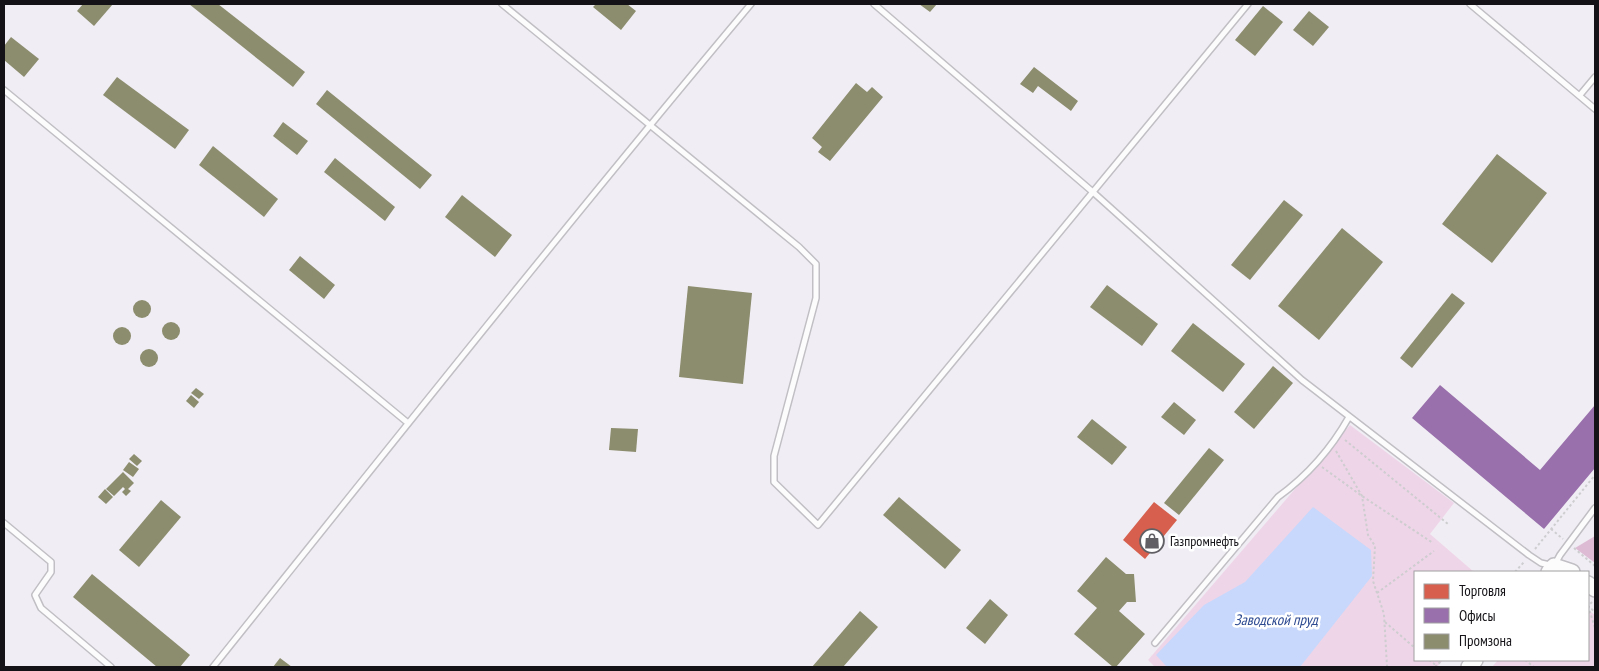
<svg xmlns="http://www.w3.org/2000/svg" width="1599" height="671" viewBox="0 0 1599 671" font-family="'PT Sans Narrow',sans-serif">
<rect width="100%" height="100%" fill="#f0eef4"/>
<!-- green -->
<g fill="#efd5e8">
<path d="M1350 425 1454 503 1430 534 1474 572H1415V660H1443L1437 667H1155L1148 660Z"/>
<path d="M1588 610 1595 615V667H1492L1498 660H1588Z"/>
</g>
<!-- forest -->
<path fill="#debbd5" d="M1595 536V563L1575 548Z"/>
<!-- water -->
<path fill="#c7d8fc" d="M1313 507 1371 550 1372 576 1300 667H1167L1156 655 1204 605 1245 582Z"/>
<!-- shops -->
<path fill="#d6604d" d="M1154 502 1177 520 1145 559 1123 540Z"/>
<!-- offices -->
<path fill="#9970ab" d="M1440 385 1540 470 1595 405V468L1544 529 1412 418Z"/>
<!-- industry -->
<g fill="#8c8c6e">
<path d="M83 4H113L94 26 77 11Z"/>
<path d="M189 4H218L305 72 293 87Z"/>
<path d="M596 4H627L636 11 621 30 593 7Z"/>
<path d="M919 4H937L930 12Z"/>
<path d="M1263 6 1283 22 1255 56 1235 40Z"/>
<path d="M1309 11 1329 27 1313 46 1293 30Z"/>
<path d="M11 37 39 59 24 77 4 60V46Z"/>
<path d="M1034 67 1078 101 1071 111 1038 86 1033 93 1020 84Z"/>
<path d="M117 77 189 130 175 149 103 95Z"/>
<path d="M856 83 867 92 872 87 883 97 830 161 818 152 822 147 812 138Z"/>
<path d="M327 90 432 175 420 189 316 104Z"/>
<path d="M283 122 308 141 297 155 273 136Z"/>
<path d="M213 146 278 199 264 217 199 165Z"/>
<path d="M1497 154 1547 193 1492 263 1442 224Z"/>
<path d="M335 158 395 207 385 221 324 172Z"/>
<path d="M462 195 512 235 495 257 445 217Z"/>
<path d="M1284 200 1303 215 1250 280 1231 265Z"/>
<path d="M1342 228 1383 262 1319 340 1278 306Z"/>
<path d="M300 256 335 285 324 299 289 270Z"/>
<path d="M1107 285 1158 324 1142 346 1090 307Z"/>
<path d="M688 286 752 293 743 384 679 377Z"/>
<path d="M1452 293 1465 303 1412 368 1400 358Z"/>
<circle cx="142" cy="309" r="9"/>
<circle cx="171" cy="331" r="9"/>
<path d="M1193 323 1245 364 1223 392 1171 351Z"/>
<circle cx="122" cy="336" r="9"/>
<circle cx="149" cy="358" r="9"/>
<path d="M1273 366 1293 383 1254 429 1234 412Z"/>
<path d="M196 388 204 394 199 399 191 393Z"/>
<path d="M191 395 199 402 194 408 186 401Z"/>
<path d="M1174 402 1196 420 1184 435 1161 417Z"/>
<path d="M1092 419 1127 447 1112 465 1077 437Z"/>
<path d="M611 428 638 429 636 452 609 450Z"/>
<path d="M1209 448 1224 460 1179 515 1164 503Z"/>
<path d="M134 454 142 461 137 466 129 459Z"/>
<path d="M129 462 139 469 133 477 123 470Z"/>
<path d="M123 472 134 483 128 489 131 491 126 496 122 492 125 489 123 487 114 496 106 489Z"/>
<path d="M105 489 113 497 106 504 98 497Z"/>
<path d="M899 497 961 550 945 569 883 515Z"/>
<path d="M161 500 181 517 139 567 119 550Z"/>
<path d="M1106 557 1126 574H1134L1136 602H1127L1119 611 1145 634 1116 667H1113L1074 634 1097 608 1077 591Z"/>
<path d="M92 574 190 655 180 667H157L73 597Z"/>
<path d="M990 599 1008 615 985 644 966 628Z"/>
<path d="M860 611 878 627 843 667H812Z"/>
<path d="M280 658 292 667H273Z"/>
</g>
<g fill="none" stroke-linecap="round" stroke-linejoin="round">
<!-- service casing -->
<g stroke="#c1bfc4" stroke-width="8">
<g id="service">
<path d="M502 4 799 247 816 264V298L774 456V482L818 525 1248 4"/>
<path d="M874 4 1094 193 1302 380 1529 555 1541 563 1554 566 1560 555 1595 508"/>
<path d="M1470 4 1595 109"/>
<path d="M4 90 408 423"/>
<path d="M1580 95 1595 77"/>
<path d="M4 523 51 562V572L35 595 41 608 111 667"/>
<path d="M1155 643 1278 497C1307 476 1331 449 1349 417"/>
<path d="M213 667C391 445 568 222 751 4"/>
</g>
</g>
<!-- secondary casing -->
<g stroke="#c1bfc4" stroke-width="18">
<g id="secondary">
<path d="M1549 572 1554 566 1572 572"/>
<path d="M1588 584 1595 589"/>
<path d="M1469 667 1475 660"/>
</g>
</g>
<!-- path -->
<g stroke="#cecdd0" stroke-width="2" stroke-dasharray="2.5 2.5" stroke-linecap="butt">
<path d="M1345 440 1448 524"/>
<path d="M1336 451 1362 496 1368 535 1375 546 1373 581 1384 614 1387 667"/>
<path d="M1322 467 1362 496 1433 543"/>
<path d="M1551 529 1563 539"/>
<path d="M1574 548 1595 566"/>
<path d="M1535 549 1595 475"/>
<path d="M1515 572 1524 562"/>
<path d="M1377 593 1434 551"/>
<path d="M1592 602 1588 606 1595 612"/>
<path d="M1588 606 1595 628"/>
<path d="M1385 622 1415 648"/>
<path d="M1429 660 1437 666"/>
<path d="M1525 660 1534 667"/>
<path d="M1435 667 1442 660"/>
</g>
<!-- service -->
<use href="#service" stroke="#fdfcfd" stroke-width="5"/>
<!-- secondary -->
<use href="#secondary" stroke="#fdfcfd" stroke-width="15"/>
</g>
<!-- icons -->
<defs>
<g id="shop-ring" transform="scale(1.25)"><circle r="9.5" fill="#fff" stroke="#615f64" stroke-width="1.5"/><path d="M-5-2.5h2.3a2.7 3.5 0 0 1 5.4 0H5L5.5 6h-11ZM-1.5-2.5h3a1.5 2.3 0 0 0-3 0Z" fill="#615f64"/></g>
</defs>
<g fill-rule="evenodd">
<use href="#shop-ring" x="1152" y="541"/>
</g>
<g text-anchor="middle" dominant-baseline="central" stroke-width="5" stroke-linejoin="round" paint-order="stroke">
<!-- poi labels -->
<g font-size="14" fill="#141216" stroke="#fff" text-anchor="start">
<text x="1170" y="541">Газпромнефть</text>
</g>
<!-- water labels -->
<g font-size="15" font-style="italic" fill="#2d4a91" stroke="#fff">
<text x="1276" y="619">Заводской пруд</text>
</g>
</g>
<!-- border -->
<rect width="1599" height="671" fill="none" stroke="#141216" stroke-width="10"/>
<!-- legend -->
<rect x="1414" y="571" width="175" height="90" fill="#ffffff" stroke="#a1a0a2"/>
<rect x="1424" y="584" width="25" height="15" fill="#d6604d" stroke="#a1a0a2"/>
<text x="1459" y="596" font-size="15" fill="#141216">Торговля</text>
<rect x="1424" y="608" width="25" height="15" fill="#9970ab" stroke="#a1a0a2"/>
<text x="1459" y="621" font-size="15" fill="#141216">Офисы</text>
<rect x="1424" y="634" width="25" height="15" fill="#8c8c6e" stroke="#a1a0a2"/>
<text x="1459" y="646" font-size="15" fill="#141216">Промзона</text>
</svg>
